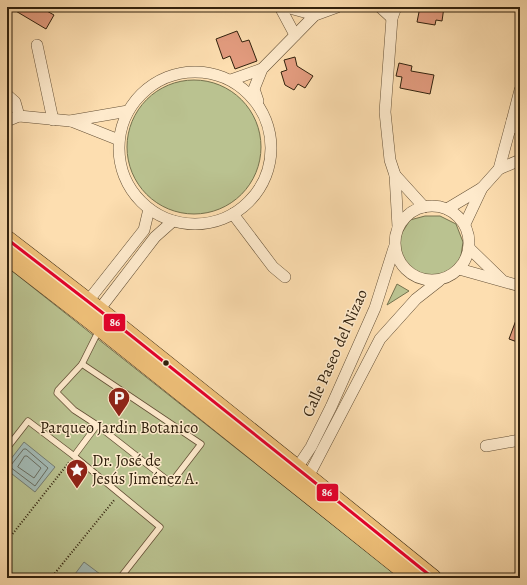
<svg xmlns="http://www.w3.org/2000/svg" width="527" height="585" viewBox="0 0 527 585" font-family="Alegreya,serif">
<rect width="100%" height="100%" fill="#fddeb0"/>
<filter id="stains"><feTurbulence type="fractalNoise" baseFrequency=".005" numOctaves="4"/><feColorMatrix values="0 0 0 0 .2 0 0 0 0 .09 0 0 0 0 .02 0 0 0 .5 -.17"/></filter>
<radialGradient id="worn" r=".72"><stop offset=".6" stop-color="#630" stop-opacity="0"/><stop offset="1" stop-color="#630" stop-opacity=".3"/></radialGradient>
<!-- green -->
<g fill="#bac290" stroke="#76724e">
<circle cx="194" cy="147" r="67"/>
<path d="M425 216H440L456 224 463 242 460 262 445 277H427L412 274 400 258V236L410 220Z"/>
<path d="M7 267 400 578H7Z"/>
<path d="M397 284 409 291 387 305Z"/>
</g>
<!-- water -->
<g fill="#a3bab5" stroke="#757d72">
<path d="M24 442 55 467 35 492 7 470V464Z"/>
<path d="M84 562 104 577 103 578H72Z"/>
</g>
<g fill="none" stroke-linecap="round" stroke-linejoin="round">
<!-- shore -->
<g stroke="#6a6e61" stroke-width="1">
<path d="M24 449H26L48 468 35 486 10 467Z"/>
<path d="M25 456H27L41 468 34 478 18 467Z"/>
</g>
</g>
<!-- building -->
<g fill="#e29b7e" stroke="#31210d">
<path d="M9 7H46L45 10 54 15 46 29Z"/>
<path d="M420 7H444L442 21 436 20 435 25 417 22Z"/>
<path d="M237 31 242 42 249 40 257 61 235 69 230 56 223 59 216 39Z"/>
<path d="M295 57 297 66 313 76 305 88 298 84 294 90 285 85 281 72 287 70 284 60Z"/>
<path d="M399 63 412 66 411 71 434 75 430 94 400 88 402 77 396 76Z"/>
<path d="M519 312H520V343L509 339Z"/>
</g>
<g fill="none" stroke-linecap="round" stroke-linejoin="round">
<!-- lane casing -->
<g stroke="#645036" stroke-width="7">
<g id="lane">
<path d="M82 364 201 444 171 483 97 425"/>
<path d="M7 448 28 421 74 456 160 527 120 578"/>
<path d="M74 456 97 425 74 410 57 393 58 390 82 364 99 330"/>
</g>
</g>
<!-- street casing -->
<g stroke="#645036" stroke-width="12">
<g id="street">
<path d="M280 7 295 35"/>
<path d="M286 7 315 15"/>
<path d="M380 7 392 18"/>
<path d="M396 7 392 18 385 112 390 160 395 175 398 227"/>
<path d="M37 45 53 120"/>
<circle cx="195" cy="148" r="76"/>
<path d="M231 80 262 69"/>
<path d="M7 95 15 102 19 116"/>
<path d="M258 101 254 89 262 69 315 15 337 7"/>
<path d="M7 121 19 116 70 121 128 111"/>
<path d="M71 121 119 140"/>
<path d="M512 121 520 90"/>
<path d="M499 169 520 160"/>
<path d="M395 175 424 207"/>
<circle cx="432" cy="243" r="37"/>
<path d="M447 209 482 188"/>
<path d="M233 214 273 267 285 277"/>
<path d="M465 224 482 188 499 169 512 121 520 131"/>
<path d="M469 248 502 280"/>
<path d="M459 269 520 286"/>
<path d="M88 301 144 230 149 209"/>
<path d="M99 310 155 237 173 221"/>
<path d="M486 446 520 440"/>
<path d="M297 468 311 447 331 407 375 308 394 248"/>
<path d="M308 477 380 339 416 299 439 281"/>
</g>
</g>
<!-- primary casing -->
<g stroke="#31210d" stroke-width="18">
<g id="primary">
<path d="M7 239 99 310 308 477 433 578"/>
<path d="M7 256 100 328 413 578"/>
</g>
</g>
<!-- path -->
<g stroke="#31210d" stroke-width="2" stroke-dasharray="1 2" stroke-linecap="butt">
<path d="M7 541 70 461"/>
<path d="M51 578 115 499"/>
</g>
<!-- lane -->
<use href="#lane" stroke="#feeacc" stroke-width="5.5"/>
<!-- street -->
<use href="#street" stroke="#feeacc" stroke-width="11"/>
<!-- primary -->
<use href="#primary" stroke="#eebf78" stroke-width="17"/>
<!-- bus-1 casing -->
<g stroke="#feeacc" stroke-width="6">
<path id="bus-1" d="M7 239 99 310 308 477 433 578"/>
</g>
<!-- bus-1 -->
<use href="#bus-1" stroke="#e4002b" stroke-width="3"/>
</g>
<!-- icons -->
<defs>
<g id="parking-pin" transform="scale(1.15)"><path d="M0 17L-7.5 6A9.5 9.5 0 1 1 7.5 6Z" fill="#8f2418" stroke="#feeacc"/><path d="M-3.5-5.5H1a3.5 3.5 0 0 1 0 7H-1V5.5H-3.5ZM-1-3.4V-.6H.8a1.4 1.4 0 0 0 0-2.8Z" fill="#fff"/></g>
<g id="sight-pin" transform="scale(1.15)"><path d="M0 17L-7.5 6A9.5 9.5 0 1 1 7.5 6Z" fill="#8f2418" stroke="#feeacc"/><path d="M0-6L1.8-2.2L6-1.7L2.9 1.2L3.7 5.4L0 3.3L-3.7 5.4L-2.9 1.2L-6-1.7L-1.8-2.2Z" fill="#fff"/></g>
</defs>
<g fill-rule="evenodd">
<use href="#parking-pin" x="119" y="398"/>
<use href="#sight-pin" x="77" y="470"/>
</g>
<!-- markers -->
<circle fill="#31210d" stroke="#feeacc" stroke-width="1.5" cx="166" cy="363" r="3.5"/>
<g text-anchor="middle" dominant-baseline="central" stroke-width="3" stroke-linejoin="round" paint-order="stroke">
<!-- street labels -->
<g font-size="16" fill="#31210d" stroke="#feeacc">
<text transform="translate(335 353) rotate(-66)">Calle Paseo del Nizao</text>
</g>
<!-- poi labels -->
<g font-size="16" fill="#31210d" stroke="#feeacc">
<text x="119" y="428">Parqueo Jardin Botanico</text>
<text x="92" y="461" text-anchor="start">Dr. José de<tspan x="92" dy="18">Jesús Jiménez A.</tspan></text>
</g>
</g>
<g stroke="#feeacc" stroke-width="1.5">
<rect x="103" y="313" width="23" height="19" rx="4" fill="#e4002b"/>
<rect x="316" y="483" width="23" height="19" rx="4" fill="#e4002b"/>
</g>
<g font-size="11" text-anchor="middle" font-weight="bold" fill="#fff">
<text x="115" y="326">86</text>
<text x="327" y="496">86</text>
</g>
<!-- margin -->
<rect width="527" height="585" fill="none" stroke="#fddeb0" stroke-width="24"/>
<rect x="8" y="8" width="511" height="569" fill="none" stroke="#31210d" stroke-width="2"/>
<rect x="12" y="12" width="503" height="561" fill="none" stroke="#31210d"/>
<rect width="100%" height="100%" filter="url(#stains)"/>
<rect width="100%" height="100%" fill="url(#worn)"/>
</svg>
